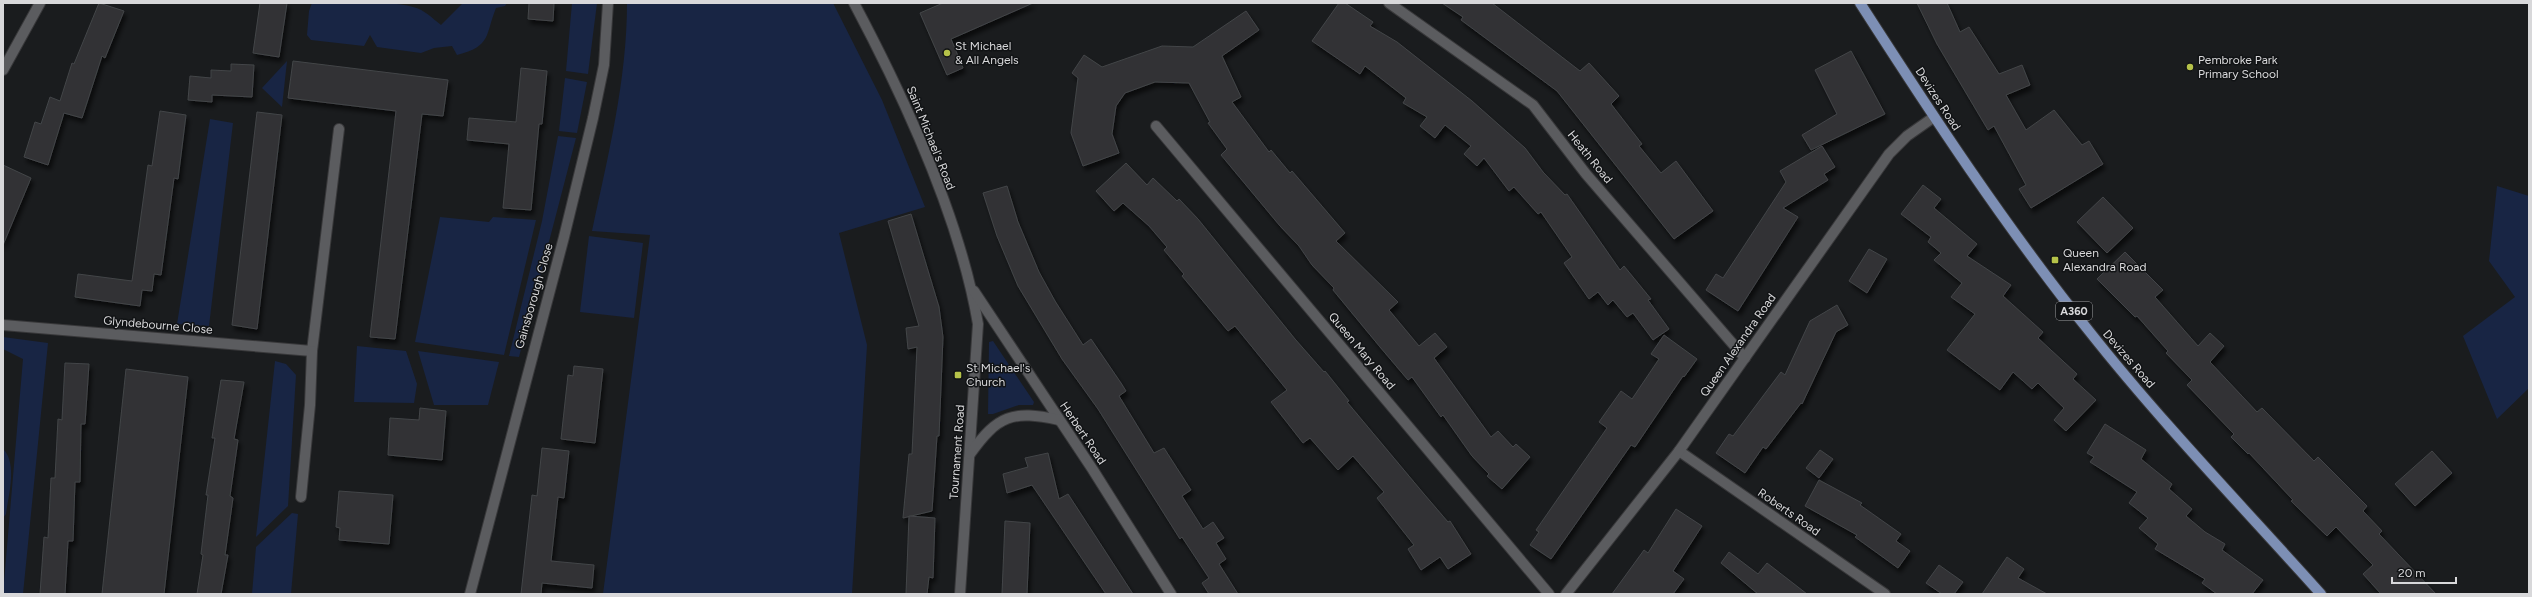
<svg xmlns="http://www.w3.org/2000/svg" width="2532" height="597" viewBox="0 0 2532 597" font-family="Figtree,sans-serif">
<defs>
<filter id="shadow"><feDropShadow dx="2.5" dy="4.5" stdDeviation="2" flood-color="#0009"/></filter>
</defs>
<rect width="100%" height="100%" fill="#1a1c1e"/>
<!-- green -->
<g fill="#182544">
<path d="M312 3C342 3 385 0 413 7 425 10 432 18 441 25L463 3H507L505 6 496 8C485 35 492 46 457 55L452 46 434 48 421 53 377 47 370 35 364 46 311 40 307 35 309 11Z"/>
<path d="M572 3H597L588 74 566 71Z"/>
<path d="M627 3H833L882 100 925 207 839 233 867 345 852 594H603L650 235 592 231C608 156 627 80 627 3Z"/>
<path d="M287 61 282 107 262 88Z"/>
<path d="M565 78 587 82 577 133 559 131Z"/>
<path d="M210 119 233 123 209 326 177 324Z"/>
<path d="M558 136 576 138 519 357 509 356 542 221Z"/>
<path d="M2497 186 2529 196V388L2497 419 2463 336 2515 297 2489 261Z"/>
<path d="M440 217 489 222 493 217 536 220 504 355 415 342Z"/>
<path d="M589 236 643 243 634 318 580 312Z"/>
<path d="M3 337 48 343 23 594H3L23 359 3 349Z"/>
<path d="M993 341 1034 402 1033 405H1019L993 414H988L989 342Z"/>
<path d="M357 346 406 351 417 384 414 403 354 402Z"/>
<path d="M418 351 499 362 488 405H434Z"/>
<path d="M275 361 286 364 296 375 288 506 256 537Z"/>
<path d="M3 449C18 463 8 497 6 514L3 518Z"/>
<path d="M292 513 298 514 291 594H252L256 547Z"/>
</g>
<!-- building -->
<g fill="#303234" stroke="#434548" filter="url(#shadow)">
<path d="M99 3 124 11 105 58 102 56 82 118 64 113 48 165 24 157 35 122 41 124 50 97 60 101 72 63 74 64Z"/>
<path d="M260 3H287L279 57 253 53Z"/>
<path d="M529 3H554L553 21 528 19Z"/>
<path d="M943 3H1033L951 39 963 68 947 75 920 13Z"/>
<path d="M1339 3H1345L1373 22 1370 26 1397 42 1472 101 1525 148 1543 172 1565 195 1567 194 1620 270 1624 266 1651 299 1648 300 1669 329 1653 340 1633 313 1627 317 1613 300 1608 305 1598 292 1589 299 1564 263 1572 257 1541 212 1538 214 1514 187 1509 191 1484 158 1477 166 1464 154 1471 146 1445 125 1435 138 1420 126 1427 117 1403 103 1406 98 1365 66 1360 74 1312 41Z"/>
<path d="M1442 3H1492L1580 71 1589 63 1619 96 1611 104 1642 144 1639 146 1661 173 1676 161 1713 211 1674 239 1557 91 1461 20 1463 17Z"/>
<path d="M1917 3H1947L1960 32 1969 27 1999 74 2022 65 2030 85 2006 95 2026 130 2054 110 2082 145 2089 141 2103 164 2031 208 2019 189 2026 185 1994 126 1988 130 1937 44Z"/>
<path d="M1246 11 1259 30 1222 56 1241 97 1232 102 1269 152 1271 150 1290 173 1292 171 1345 233 1336 241 1398 302 1389 310 1419 346 1435 333 1447 347 1434 358 1491 437 1498 431 1513 447 1516 444 1530 457 1502 489 1487 476 1489 474 1472 456 1443 415 1441 417 1412 377 1408 380 1380 347 1333 290 1334 288 1312 265 1299 246 1280 226 1221 155 1227 149 1208 123 1210 122 1189 83 1155 82 1125 93 1116 106 1112 134 1119 153 1083 166 1071 133 1078 78 1072 73 1084 55 1102 67 1162 46 1193 47Z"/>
<path d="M1851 51 1885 114 1811 150 1802 135 1837 114 1815 70Z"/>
<path d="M293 61 448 80 443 116 422 114 395 339 370 337 396 111 288 98Z"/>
<path d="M231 64 254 65 252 97 212 95V102L188 100 190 76 211 78V70L231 71Z"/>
<path d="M521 68 547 71 542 124H539L531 210 503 208 509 144 467 140 469 118 516 122Z"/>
<path d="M160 111 186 115 178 179 174 178 161 275 154 274 152 291 142 290 140 306 75 297 78 274 132 281 148 165 152 166Z"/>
<path d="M257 112 282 115 257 329 232 325Z"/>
<path d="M1822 146 1835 167 1824 174 1828 180 1783 208 1798 217 1738 311 1706 290 1716 274 1723 278 1786 182 1780 171Z"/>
<path d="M1126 163 1147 185 1153 178 1177 201 1179 199 1198 219 1295 339 1324 372 1325 371 1349 401 1347 402 1424 494 1448 522 1450 521 1471 554 1448 569 1440 557 1421 570 1408 549 1414 545 1377 498 1384 492 1353 456 1338 470 1310 438 1303 443 1271 402 1287 390 1235 326 1228 331 1182 276 1184 274 1164 250 1167 247 1149 226 1123 203 1114 211 1096 191Z"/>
<path d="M3 165 31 178 3 245Z"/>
<path d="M1923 185 1941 199 1934 208 1977 244 1967 256 2011 285 2003 296 2043 332 2038 338 2077 374 2073 379 2096 400 2066 431 2054 420 2064 408 2038 383 2032 389 2013 372 2000 390 1947 350 1975 314 1951 297 1962 283 1934 260 1941 253 1928 242 1931 237 1901 214Z"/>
<path d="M1007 186 1018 222 1039 272 1055 301 1083 345 1091 339 1121 383 1126 391 1119 396 1154 453 1164 448 1191 490 1182 496 1203 529 1213 522 1224 538 1216 543 1226 559 1219 564 1238 594H1209L1202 583 1209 578 1182 537 1180 539 1098 409 1062 359 1018 286 997 236 983 193Z"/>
<path d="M2103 197 2133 228 2107 253 2077 222Z"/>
<path d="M911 214 939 307 943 337 939 436H937L932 511 903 518 909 454H912L917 347 908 349 906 328 919 326 888 221Z"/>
<path d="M1869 249 1887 259 1867 293 1849 281Z"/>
<path d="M2125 252 2163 290 2155 297 2198 346 2210 333 2224 346 2210 362 2257 412 2262 408 2314 461 2318 457 2367 506 2363 511 2382 531 2379 534 2436 594H2381L2363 574 2373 565 2336 527 2327 536 2291 501 2293 500 2249 453 2248 454 2231 437 2234 434 2187 385 2192 380 2166 353 2168 351 2137 316 2135 317 2097 279Z"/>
<path d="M1837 305 1848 325 1836 332 1802 404 1801 403 1766 449 1763 447 1745 473 1716 453 1729 434 1733 436 1781 372 1785 375 1810 321Z"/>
<path d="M1664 335 1697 359 1684 377 1683 376 1635 447 1631 445 1551 559 1530 545 1539 532 1536 530 1607 428 1599 422 1621 391 1632 399 1659 359 1651 354Z"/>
<path d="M65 363 89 364 85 424H81L80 482H75L73 541H68L65 594H40L44 537 48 538 51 478H55L58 419 62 420Z"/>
<path d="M574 366 603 369 595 443 561 439 568 375 573 376Z"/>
<path d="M126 369 188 377 164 594H102Z"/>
<path d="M221 380 244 382 234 439 238 440 230 496 233 498 225 555H228L221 594H197L203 555 201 554 208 495H206L215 438H212Z"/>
<path d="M420 408 446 411 442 460 388 455 390 418 419 420Z"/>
<path d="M2105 424 2146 450 2141 459 2172 484 2169 489 2192 509 2186 516 2205 532 2225 544 2222 550 2263 580 2252 594H2217L2202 583 2205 579 2155 549 2158 544 2139 528 2148 518 2129 503 2137 492 2090 462 2094 457 2087 453Z"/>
<path d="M542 448 569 451 564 498 558 497 551 561 594 565 592 588 542 583 541 594H521L532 495 537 496Z"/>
<path d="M1820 450 1833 459 1819 478 1806 468Z"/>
<path d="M2432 451 2452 473 2415 506 2395 484Z"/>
<path d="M1048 453 1059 499 1068 494 1133 594H1106L1032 485 1007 493 1003 474 1028 467 1025 458Z"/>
<path d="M1819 480 1862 503 1860 505 1901 534 1896 541 1910 551 1898 568 1855 537 1857 535 1805 506Z"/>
<path d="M339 491 393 495 389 544 339 540 340 528 336 527Z"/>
<path d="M1676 509 1702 526 1673 571 1684 579 1673 594H1612L1644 550 1648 553Z"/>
<path d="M909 516 935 518 933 578 929 577 927 594H906Z"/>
<path d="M1005 521 1030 523 1027 594H1002Z"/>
<path d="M1729 552 1758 574 1767 563 1807 594H1758L1721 563Z"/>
<path d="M2007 557 2024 569 2018 578 2047 594H1982Z"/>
<path d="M1939 565 1963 582 1954 594H1942L1926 583Z"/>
</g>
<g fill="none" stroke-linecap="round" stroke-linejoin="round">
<!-- minor casing -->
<g stroke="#38383a" stroke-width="12">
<g id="minor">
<path d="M854 3C905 99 960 217 978 324L960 594"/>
<path d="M1389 3 1533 105 1586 174 1745 358"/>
<path d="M3 70 40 3"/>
<path d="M1156 126 1549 594"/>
<path d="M974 291 1093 470 1171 594"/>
<path d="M3 325 312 351 339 129"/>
<path d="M1679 451 1885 594"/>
<path d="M970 454C998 415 1012 410 1059 420"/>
<path d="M301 497 310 405 312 351"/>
<path d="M470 594 564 237 593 118 604 65 608 3"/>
<path d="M1566 594 1679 451 1889 154 1907 136 1934 117"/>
</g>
</g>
<!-- primary casing -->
<g stroke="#38383a" stroke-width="12">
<path id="primary" d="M1860 3C1932 115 2005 226 2089 331 2161 422 2243 507 2321 594"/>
</g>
<!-- minor -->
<use href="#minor" stroke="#5b5c5f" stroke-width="10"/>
<!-- primary -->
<use href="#primary" stroke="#7d8fb5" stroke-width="10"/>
</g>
<!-- markers -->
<g fill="#b5c249" stroke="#111315" stroke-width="1.5">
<circle cx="947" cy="53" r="4"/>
<circle cx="2190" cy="67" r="4"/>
<rect x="2051" y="256" width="8" height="8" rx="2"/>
<rect x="954" y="371" width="8" height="8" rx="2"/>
</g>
<g text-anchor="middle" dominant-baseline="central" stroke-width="3" stroke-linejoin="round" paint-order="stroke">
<!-- shield labels -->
<rect fill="#111315" stroke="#9c9d9f" stroke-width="1" x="2056" y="302" width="36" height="18" rx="3"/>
<g font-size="11" font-weight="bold" fill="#d8d8da">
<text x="2074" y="311">A360</text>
</g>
<!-- poi labels -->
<g font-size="12" fill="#d8d8da" stroke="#111315" text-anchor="start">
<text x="955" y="46">St Michael<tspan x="955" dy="14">&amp; All Angels</tspan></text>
<text x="2198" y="60">Pembroke Park<tspan x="2198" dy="14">Primary School</tspan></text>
<text x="2063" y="253">Queen<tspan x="2063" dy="14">Alexandra Road</tspan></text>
<text x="966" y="368">St Michael's<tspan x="966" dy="14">Church</tspan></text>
</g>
<!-- street labels -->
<g font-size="12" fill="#d8d8da" stroke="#111315">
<text transform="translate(1938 99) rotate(57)">Devizes Road</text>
<text transform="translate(931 138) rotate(68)">Saint Michael's Road</text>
<text transform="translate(1590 157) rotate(51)">Heath Road</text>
<text transform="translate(534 296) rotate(-74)">Gainsborough Close</text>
<text transform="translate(158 325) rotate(5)">Glyndebourne Close</text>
<text transform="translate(1738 345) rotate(-55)">Queen Alexandra Road</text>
<text transform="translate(1362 351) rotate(50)">Queen Mary Road</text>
<text transform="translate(2129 359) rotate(49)">Devizes Road</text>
<text transform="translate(1083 433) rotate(56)">Herbert Road</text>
<text transform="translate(957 452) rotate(-86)">Tournament Road</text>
<text transform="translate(1789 512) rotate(35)">Roberts Road</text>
</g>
</g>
<!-- border -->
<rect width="2532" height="597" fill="none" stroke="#d8d8da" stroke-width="8"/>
<!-- scale -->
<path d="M2392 577v6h64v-6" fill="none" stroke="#d8d8da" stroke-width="2"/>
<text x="2398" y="577" font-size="12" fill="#d8d8da" stroke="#111315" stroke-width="3" paint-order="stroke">20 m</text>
</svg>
